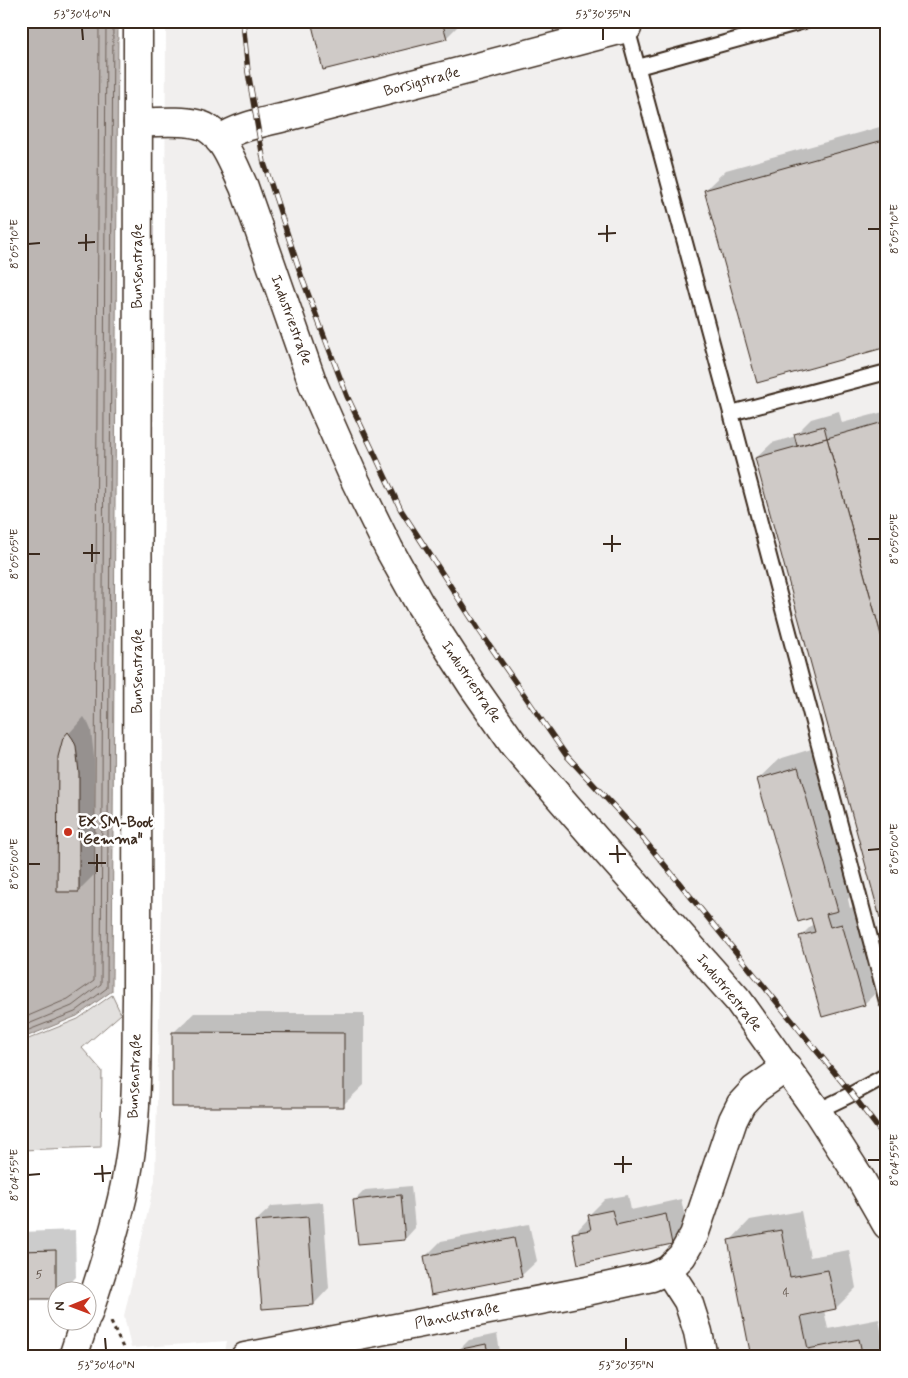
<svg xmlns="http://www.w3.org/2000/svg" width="908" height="1378" viewBox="0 0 908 1378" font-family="Mynerve,sans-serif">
<rect width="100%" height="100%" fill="#fff"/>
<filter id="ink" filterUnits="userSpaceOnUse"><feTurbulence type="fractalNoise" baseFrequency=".02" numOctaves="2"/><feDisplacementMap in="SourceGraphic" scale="10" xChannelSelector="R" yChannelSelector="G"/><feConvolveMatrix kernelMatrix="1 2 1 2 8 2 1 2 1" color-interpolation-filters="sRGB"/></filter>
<g filter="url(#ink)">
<!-- built -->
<path fill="#f1efee" d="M166 21H887V1357H224L227 1341 131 1348 124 1316 155 1180 162 904Z"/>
<!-- green -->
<path fill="#e2e0de" stroke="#8e857e" d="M112 995 121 1014 82 1048 102 1071 101 1147 21 1150V1042L78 1019Z"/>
<!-- water -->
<path fill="#bcb6b3" stroke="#887e77" d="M21 21H118L112 991 77 1016 21 1039Z"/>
<!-- shadow -->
<g fill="#0003">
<path d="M312 21H463L446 38Z"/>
<path d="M887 125V345L705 190 726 170Z"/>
<path d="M839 411 842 423 887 411V915L756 458 772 443 796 436 795 435 811 419Z"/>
<path d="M84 717 88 723 91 730 94 757V875L78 891 64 739Z"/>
<path d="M818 747 858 889 848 899 850 908 863 904 885 984 864 1004 801 936 814 923 758 779 779 759Z"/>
<path d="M194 1013H364V1085L343 1105 173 1033Z"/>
<path d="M411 1186 415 1228 405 1239 359 1243 355 1200 365 1190Z"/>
<path d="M628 1195 631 1210 681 1199 687 1227 671 1243 574 1234 589 1218V1215L605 1199Z"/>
<path d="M323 1202 329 1288 314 1304 256 1221 272 1206Z"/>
<path d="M801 1211 810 1257 849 1250 856 1288 836 1308 824 1310 828 1329 879 1319 886 1357H752L730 1241 750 1220Z"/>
<path d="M529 1224 537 1261 521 1276 425 1257 441 1241Z"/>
<path d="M75 1230 76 1277 63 1290H58V1296L56 1297 21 1298V1232Z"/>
<path d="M497 1334 501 1357H460L459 1350 469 1340Z"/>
</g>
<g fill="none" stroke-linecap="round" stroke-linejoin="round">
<!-- shore -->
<g stroke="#6f625a" stroke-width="1">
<path d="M21 1019 68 999 94 981 99 21"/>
<path d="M21 1027 72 1006 101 984 106 21"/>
<path d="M21 1033 75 1012 107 988 113 21"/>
</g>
</g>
<!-- building -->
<g fill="#cfcac7" stroke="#3b2a1e">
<path d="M311 21H442L447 39 323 70Z"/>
<path d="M551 21H601L555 37Z"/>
<path d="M887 139V347L757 383 704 190Z"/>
<path d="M887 421V657L827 438Z"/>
<path d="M824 426 827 438 797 446 794 434Z"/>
<path d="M827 438 887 657V916L880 918 755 458Z"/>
<path d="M68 732 73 739 76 746 79 773V892H57L58 757 63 738Z"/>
<path d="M798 767 838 911 826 914 830 927 842 924 865 1005 822 1017 799 936 815 932 811 918 798 922 757 779Z"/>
<path d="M172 1032 344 1033V1107H172Z"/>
<path d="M401 1195 405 1240 358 1244 353 1200Z"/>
<path d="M612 1210 616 1225 666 1214 672 1244 578 1264 572 1233 591 1230 588 1215Z"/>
<path d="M308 1217 314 1305 262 1309 255 1221Z"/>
<path d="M781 1230 790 1277 828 1270 836 1309 801 1316 808 1349 859 1339 863 1357H751L728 1240Z"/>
<path d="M514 1238 522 1277 431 1295 424 1256Z"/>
<path d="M56 1250V1299H21V1251Z"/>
<path d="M486 1344 489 1357H459L457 1350Z"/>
</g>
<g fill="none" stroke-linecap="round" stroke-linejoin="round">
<!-- lane casing -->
<g stroke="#3b2a1e" stroke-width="18">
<g id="lane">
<path d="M627 28 731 413 887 1002"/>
<path d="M638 67 804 21"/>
<path d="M731 413 887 372"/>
<path d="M817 1111 852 1094 887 1075"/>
</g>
</g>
<!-- street casing -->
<g stroke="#3b2a1e" stroke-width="31">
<g id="street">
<path d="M138 123C156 122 192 119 207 128 225 139 235 168 244 187L314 387 356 482 389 549 419 603 472 685 514 745 606 851 738 1000 817 1111 860 1178 887 1225"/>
<path d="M219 140C240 125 270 121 294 115L627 28 625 21"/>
<path d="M668 1270 688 1301 698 1332 703 1357"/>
<path d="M245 1357 587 1291 652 1277 668 1270 682 1256 694 1235 733 1120 741 1104 754 1090 787 1067"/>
</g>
</g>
<!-- secondary casing -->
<g stroke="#3b2a1e" stroke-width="31">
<g id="secondary">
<path d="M88 1314C104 1265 121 1214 129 1163 138 1109 136 1053 137 999L138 21"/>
<path d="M73 1357 85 1320"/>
</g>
</g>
<!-- path -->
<path stroke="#3b2a1e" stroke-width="3" stroke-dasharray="4 4" stroke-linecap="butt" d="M111 1322 124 1350 125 1357"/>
<!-- lane -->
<use href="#lane" stroke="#fff" stroke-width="14"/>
<!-- street -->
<use href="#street" stroke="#fff" stroke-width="28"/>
<!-- secondary -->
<use href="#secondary" stroke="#fff" stroke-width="28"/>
<!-- rail casing -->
<g stroke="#3b2a1e" stroke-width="5.5">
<path id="rail" d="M243 21 248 72 264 163 302 278 347 396 401 510 479 630 566 755 636 830 852 1094 887 1140"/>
</g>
<!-- rail -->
<use href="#rail" stroke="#fff" stroke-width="4" stroke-dasharray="11" stroke-linecap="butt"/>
</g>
</g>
<!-- ticks -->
<path fill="none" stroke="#3b2a1e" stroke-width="2" d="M82 28 83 40M603 28V40M607 225V242M868 229H880M86 234V251M598 234 616 233M78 243 95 242M28 244 40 243M612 535V552M868 539H880M92 544V562M603 544H621M83 553H100M28 554H40M617 845 618 863M868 850 880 849M97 854V872M609 854H626M88 863H106M28 864H40M623 1156V1173M868 1160H880M614 1164H632M102 1165 103 1182M94 1174 111 1173M28 1175 40 1174M105 1338 106 1350M626 1338V1350"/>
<!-- markers -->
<circle fill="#c8321e" stroke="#fff" stroke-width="2" cx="68" cy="832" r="5"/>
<g text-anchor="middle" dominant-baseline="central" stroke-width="5" stroke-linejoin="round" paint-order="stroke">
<!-- number labels -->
<g font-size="12" fill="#605248">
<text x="39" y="1275">5</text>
<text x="786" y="1293">4</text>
</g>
<!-- street labels -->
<g font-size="15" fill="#3b2a1e" stroke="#fff">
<text transform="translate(422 82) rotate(-15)">Borsigstraße</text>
<text transform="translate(138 266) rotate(-90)">Bunsenstraße</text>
<text transform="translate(291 320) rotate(70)">Industriestraße</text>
<text transform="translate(138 671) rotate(-90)">Bunsenstraße</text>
<text transform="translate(471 682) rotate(56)">Industriestraße</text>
<text transform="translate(729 993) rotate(51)">Industriestraße</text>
<text transform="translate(135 1076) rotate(-88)">Bunsenstraße</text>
<text transform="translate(457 1316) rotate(-11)">Planckstraße</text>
</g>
<!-- poi labels -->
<g font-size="15" font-weight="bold" fill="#3b2a1e" stroke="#fff" text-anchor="start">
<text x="78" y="823">EX SM-Boot<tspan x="78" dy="17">"Gemma"</tspan></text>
</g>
</g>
<!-- margin -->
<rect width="908" height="1378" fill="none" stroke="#fff" stroke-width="55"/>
<!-- north arrow -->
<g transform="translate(72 1306) rotate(269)"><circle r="24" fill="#ffffff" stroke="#b1aaa5"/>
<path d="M0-4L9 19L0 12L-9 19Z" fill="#c8321e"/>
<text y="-8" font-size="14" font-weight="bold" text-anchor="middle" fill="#3b2a1e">N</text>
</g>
<rect x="28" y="28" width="852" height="1322" fill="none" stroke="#3b2a1e" stroke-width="2"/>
<g font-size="12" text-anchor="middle" fill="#3b2a1e">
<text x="82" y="18">53°30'40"N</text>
<text x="603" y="18">53°30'35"N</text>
<text transform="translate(894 229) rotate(-90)" y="4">8°05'10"E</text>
<text transform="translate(14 244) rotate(-90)" y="4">8°05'10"E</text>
<text transform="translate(894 539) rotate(-90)" y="4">8°05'05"E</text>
<text transform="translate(14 554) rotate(-90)" y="4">8°05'05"E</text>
<text transform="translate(894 849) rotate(-90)" y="4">8°05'00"E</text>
<text transform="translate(14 864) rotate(-90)" y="4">8°05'00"E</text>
<text transform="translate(894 1160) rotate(-90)" y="4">8°04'55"E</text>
<text transform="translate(14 1175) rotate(-90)" y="4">8°04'55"E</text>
<text x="106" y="1369">53°30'40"N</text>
<text x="626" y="1369">53°30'35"N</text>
</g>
</svg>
